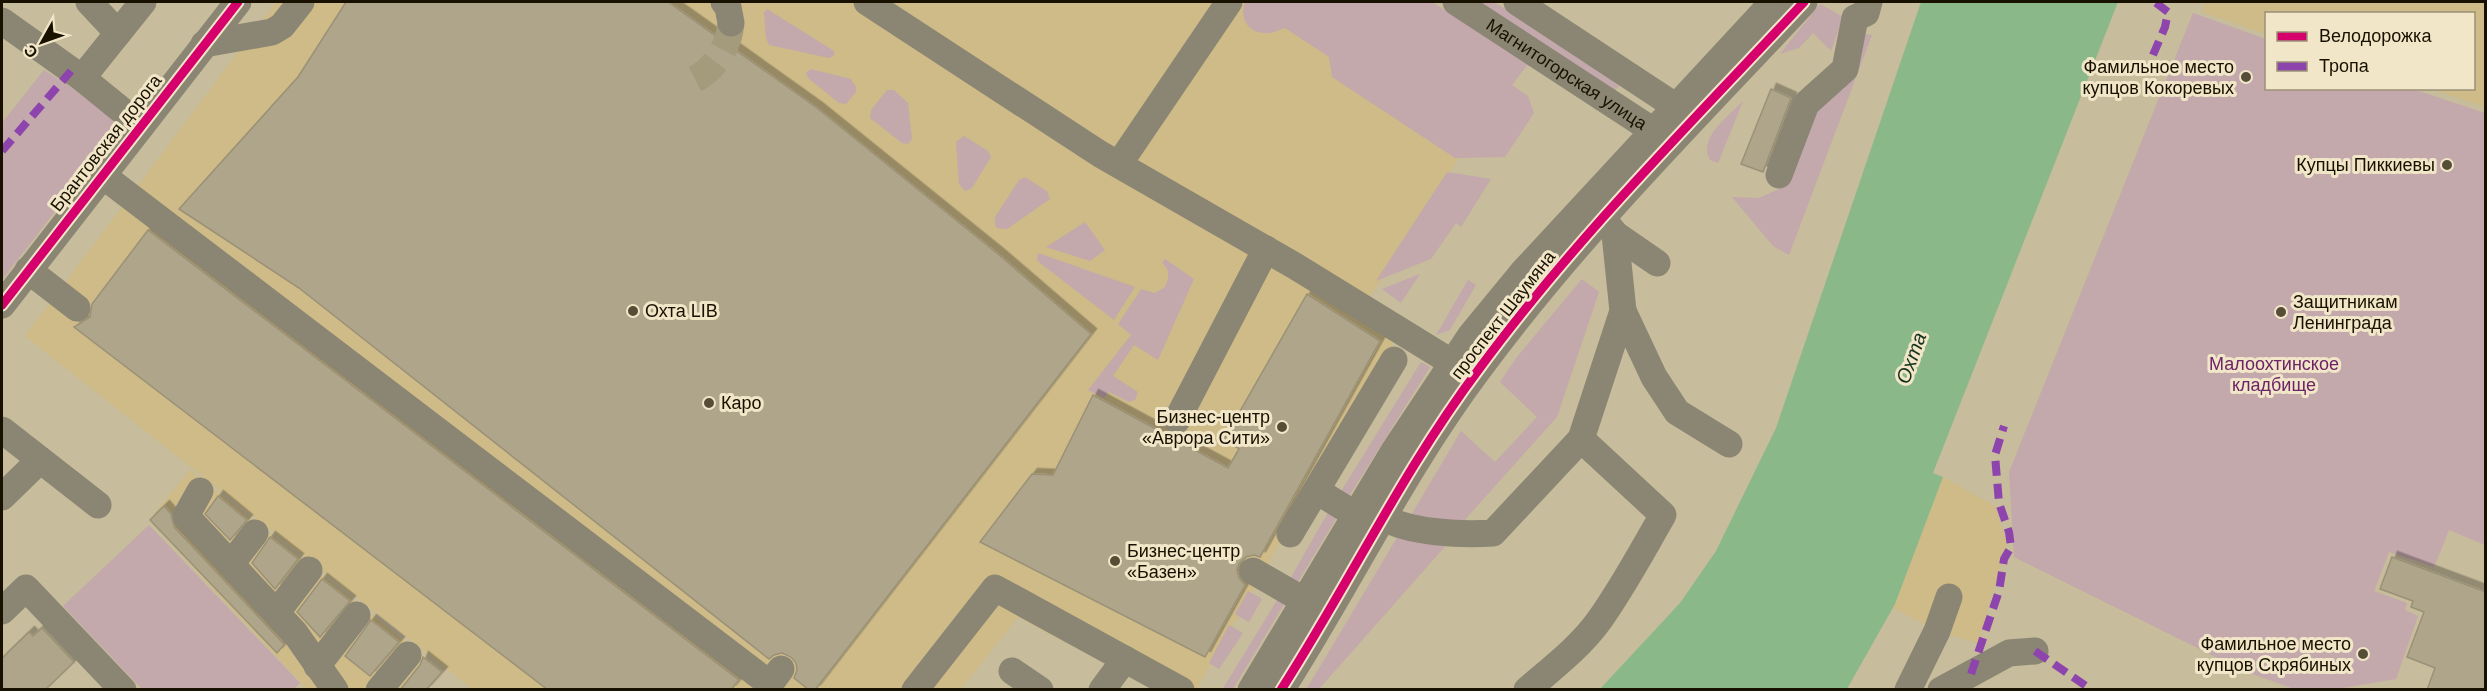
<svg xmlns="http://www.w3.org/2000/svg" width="2487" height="691" viewBox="0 0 2487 691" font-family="Helvetica,sans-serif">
<defs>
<filter id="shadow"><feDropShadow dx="5.5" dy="-5.5" stdDeviation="0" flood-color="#0004"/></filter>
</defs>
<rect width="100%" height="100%" fill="#c7bc9b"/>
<!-- built -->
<g fill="#cebb87">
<path d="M276 2H1285L1477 130 1357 317 1394 341 1197 689H1152L1018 617 961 689H472L25 336Z"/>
<path d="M2205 2H2485V107L2431 89 2474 88V14H2266V34L2202 12Z"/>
<path d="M190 470 444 672 427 689H307L149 520Z"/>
<path d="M1943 477 1995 506 2007 543 1978 643 1937 631 1893 608Z"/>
</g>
<!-- green -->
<g fill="#c3a8ac">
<path d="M1245 2H1432L1528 64 1512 85 1528 96 1534 113 1505 157 1455 158 1332 77 1329 57 1285 28C1279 30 1272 34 1265 33 1248 33 1239 18 1245 2Z"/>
<path d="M1479 2H1494L1620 84 1615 91Z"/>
<path d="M1820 4 1843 17 1831 51 1813 33 1799 48 1780 54Z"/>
<path d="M767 9 834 51V56L829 58 769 45 766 38 764 13Z"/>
<path d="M2193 13 2266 39V88L2413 89 2485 113V545L2449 530 2434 567 2389 552 2374 591 2407 603 2405 610 2418 616 2396 679 2337 689H2294L2244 671 2014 557 2009 472Z"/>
<path d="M1866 34 1872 35 1789 255 1773 246 1732 197 1759 198 1783 187 1814 109 1850 75Z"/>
<path d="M811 69 851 79 856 87V92L846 104 839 103 808 78 806 73Z"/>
<path d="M44 70 102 107 114 122 111 139 2 280V123Z"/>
<path d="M887 90H894L908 103 912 139 908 144 902 143 870 118 871 110Z"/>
<path d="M1743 101 1718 163 1710 160C1698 137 1728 117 1743 101Z"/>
<path d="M964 136 988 151 991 157 972 188 965 191 959 184 956 142Z"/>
<path d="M1447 172 1491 179 1461 227 1456 223 1431 259 1376 281Z"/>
<path d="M1025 177 1047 191 1050 199 1007 229 997 228 995 225V217L1019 180Z"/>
<path d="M1085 222 1105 250 1090 261 1046 247Z"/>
<path d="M1038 253 1135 287 1114 320 1040 263 1037 260Z"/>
<path d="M1165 259 1194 279 1158 360 1134 345 1113 376 1138 392 1135 400 1129 402 1109 392 1104 398 1088 390 1131 335 1118 324 1141 289 1154 293 1164 288C1169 279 1171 270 1162 263Z"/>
<path d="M1420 274 1401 303 1382 289Z"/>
<path d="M1582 279 1599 292 1557 417 1461 524 1410 517 1461 431 1495 462 1537 417 1500 382 1517 357Z"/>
<path d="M1468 280 1476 285 1450 330 1436 335Z"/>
<path d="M1421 362 1430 367 1348 498 1340 493Z"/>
<path d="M1330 509 1339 514 1297 583 1290 579Z"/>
<path d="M149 525 300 683 294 689H142L63 606Z"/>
<path d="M1398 536 1449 542 1319 689 1306 690Z"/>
<path d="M1248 591 1262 599 1249 622 1235 614Z"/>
<path d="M1279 597 1286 601 1233 689 1222 690Z"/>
<path d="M1229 625 1243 633 1219 669 1209 663Z"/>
</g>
<!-- water -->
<path fill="#8bb889" d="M1921 2H2118L1933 473 1943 477 1895 604 1847 689H1600L1680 603 1716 551 1776 428Z"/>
<!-- building -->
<g fill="#aea58b" stroke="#9a9177" stroke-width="1.5" filter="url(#shadow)">
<path d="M346 2H668L817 108 998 254 1091 334 815 690H809L794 678 797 670 796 663 791 657 782 653 774 655 769 659 299 288 179 209 298 77Z"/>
<path d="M1771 89 1791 98 1763 172 1741 164Z"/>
<path d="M148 230 739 680 731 690H548L74 327 90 317 92 304Z"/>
<path d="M1307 294 1380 341 1260 557 1254 555 1246 557 1239 564 1237 570 1239 578 1245 585 1205 657 980 542 1032 474 1053 475 1093 395 1228 468 1239 449 1224 439Z"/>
<path d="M218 496 247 520 230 540 205 514Z"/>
<path d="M164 506 171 514 174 527 283 643 284 645 277 653 150 520Z"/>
<path d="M270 537 298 559 275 589 252 563Z"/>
<path d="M2392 557 2486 592V690H2427L2435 668 2407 657 2424 612 2411 607 2413 601 2380 589Z"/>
<path d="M322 579 350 601 320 637 297 612Z"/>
<path d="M371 620 399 642 370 676 345 656Z"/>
<path d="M42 628 74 662 45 690H2V658L29 632 33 636Z"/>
<path d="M423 657 442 672 426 690H400L420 665Z"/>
</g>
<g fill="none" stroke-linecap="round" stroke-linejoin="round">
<!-- minor-tunnel -->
<path stroke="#a49a7c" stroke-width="27" stroke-dasharray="27 14" stroke-linecap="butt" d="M695 79C715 69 729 46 731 23"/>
<!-- minor -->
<g stroke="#8b8573" stroke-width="27">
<path d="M89 2 118 33"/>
<path d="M724 2 728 7 731 23"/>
<path d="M867 2 1100 154 1295 266 1451 362"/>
<path id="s1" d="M1456 2 1652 130 1671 133"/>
<path d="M1517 2 1675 106 1679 124"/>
<path d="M2 21 82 78 141 126"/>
<path d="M204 44 272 32 282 26 301 2"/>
<path d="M82 78 143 2"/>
<path d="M1119 164 1229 2"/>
<path d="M102 175 770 684 781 669"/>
<path d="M1779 175 1806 104 1845 69 1855 18 1866 13 1869 2"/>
<path d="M1615 234 1657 263"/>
<path d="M28 270 77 308"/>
<path d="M2 305 238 2"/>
<path d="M1623 311 1654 377 1677 412 1729 444"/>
<path d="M1177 420 1266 249"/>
<path d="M2 430 98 505"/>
<path d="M200 491 186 516 295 633 335 690"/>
<path d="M1317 491 1356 515"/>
<path d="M2 497 40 460"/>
<path d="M1382 517C1410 533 1461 535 1493 533L1581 439 1623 311 1615 234 1603 219 1591 208"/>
<path d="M1290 534 1394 360"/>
<path d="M231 564 255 533"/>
<path d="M1253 571 1305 601"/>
<path d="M2 611 26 588 123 690"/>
<path d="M277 612 309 570"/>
<path d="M317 666 357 615"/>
<path d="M1012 671 1040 690"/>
<path d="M379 690 408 655"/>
<path d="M915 690 995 588 1181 690"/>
<path d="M1102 690 1125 659"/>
<path d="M1251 690 1394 451 1471 335 1522 273 1773 2"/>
<path d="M1281 690C1349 584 1403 470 1479 369 1576 237 1693 121 1804 2"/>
<path d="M1527 690C1551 669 1579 648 1598 622 1622 589 1642 551 1663 515L1581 439"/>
<path d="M1908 690 1937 631 1949 597"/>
<path d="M1941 690 2009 653 2035 651"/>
</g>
<!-- quiet -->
<g stroke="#8e44ad" stroke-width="8" stroke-dasharray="15 8" stroke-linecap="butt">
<path d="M2153 55 2165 27 2168 12 2155 2"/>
<path d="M2 151 71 71"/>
<path d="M2035 651 2092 690"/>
<path d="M1971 674 1999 591 2004 559 2011 547 2009 532 1999 503 1995 455 2004 426"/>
</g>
<!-- cycleway casing -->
<g stroke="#f1e6c8" stroke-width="13">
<g id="cycleway">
<path d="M2 305 238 2"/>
<path d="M1281 690C1349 584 1403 470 1479 369 1576 237 1693 121 1804 2"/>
</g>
</g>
<!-- cycleway -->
<use href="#cycleway" stroke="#d6006c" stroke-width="9"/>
</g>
<!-- markers -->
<g fill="#564d36" stroke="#f1e6c8" stroke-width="2">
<circle cx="2246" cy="77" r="6"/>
<circle cx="2447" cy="165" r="6"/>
<circle cx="633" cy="311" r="6"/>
<circle cx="2281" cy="312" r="6"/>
<circle cx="709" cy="403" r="6"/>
<circle cx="1282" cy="427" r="6"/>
<circle cx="1115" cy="561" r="6"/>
<circle cx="2363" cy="654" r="6"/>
</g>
<g text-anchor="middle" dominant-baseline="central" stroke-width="6" stroke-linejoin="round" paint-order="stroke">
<!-- poi labels -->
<g font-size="18" fill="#191100" stroke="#f1e6c8" text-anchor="end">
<text x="2234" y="67">Фамильное место<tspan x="2234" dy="21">купцов Кокоревых</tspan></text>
<text x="2435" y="165">Купцы Пиккиевы</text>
<text x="2293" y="302" text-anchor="start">Защитникам<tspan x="2293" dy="21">Ленинграда</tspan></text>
<text x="645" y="311" text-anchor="start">Охта LIB</text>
<text x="721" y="403" text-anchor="start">Каро</text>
<text x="1270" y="417">Бизнес-центр<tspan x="1270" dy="21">«Аврора Сити»</tspan></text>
<text x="1127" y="551" text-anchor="start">Бизнес-центр<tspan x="1127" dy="21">«Базен»</tspan></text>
<text x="2351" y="644">Фамильное место<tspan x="2351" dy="21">купцов Скрябиных</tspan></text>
</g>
<!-- street labels -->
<g font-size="18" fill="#191100" stroke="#f1e6c8">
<text stroke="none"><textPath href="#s1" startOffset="132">Магнитогорская улица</textPath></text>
<text transform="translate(106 143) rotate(-52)">Брантовская дорога</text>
<text transform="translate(1503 315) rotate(-52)">проспект Шаумяна</text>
</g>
<!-- park labels -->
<g font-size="18" fill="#6d2368" stroke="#f1e6c8">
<text x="2274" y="364">Малоохтинское<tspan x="2274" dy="21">кладбище</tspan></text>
</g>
<!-- water labels -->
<g font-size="20" font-style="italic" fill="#13311b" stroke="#f1e6c8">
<text transform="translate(1911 358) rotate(-70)">Охта</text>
</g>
</g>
<!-- border -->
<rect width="2487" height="691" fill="none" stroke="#191100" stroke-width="6"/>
<!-- legend -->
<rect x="2265" y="12" width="210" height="78" fill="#f1e6c8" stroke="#9b9178" stroke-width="1.5"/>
<rect x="2277" y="32" width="30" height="9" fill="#d6006c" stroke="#9b9178" stroke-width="1.5"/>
<text x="2319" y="42" font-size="18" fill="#191100">Велодорожка</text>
<rect x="2277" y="62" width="30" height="9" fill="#8e44ad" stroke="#9b9178" stroke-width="1.5"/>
<text x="2319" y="72" font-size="18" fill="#191100">Тропа</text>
<!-- north arrow -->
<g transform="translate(42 42) rotate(230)" stroke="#f1e6c8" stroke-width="4.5" paint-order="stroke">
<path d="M0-4.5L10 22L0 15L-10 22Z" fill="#191100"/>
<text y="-9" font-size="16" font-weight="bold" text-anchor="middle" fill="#191100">С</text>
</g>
</svg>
